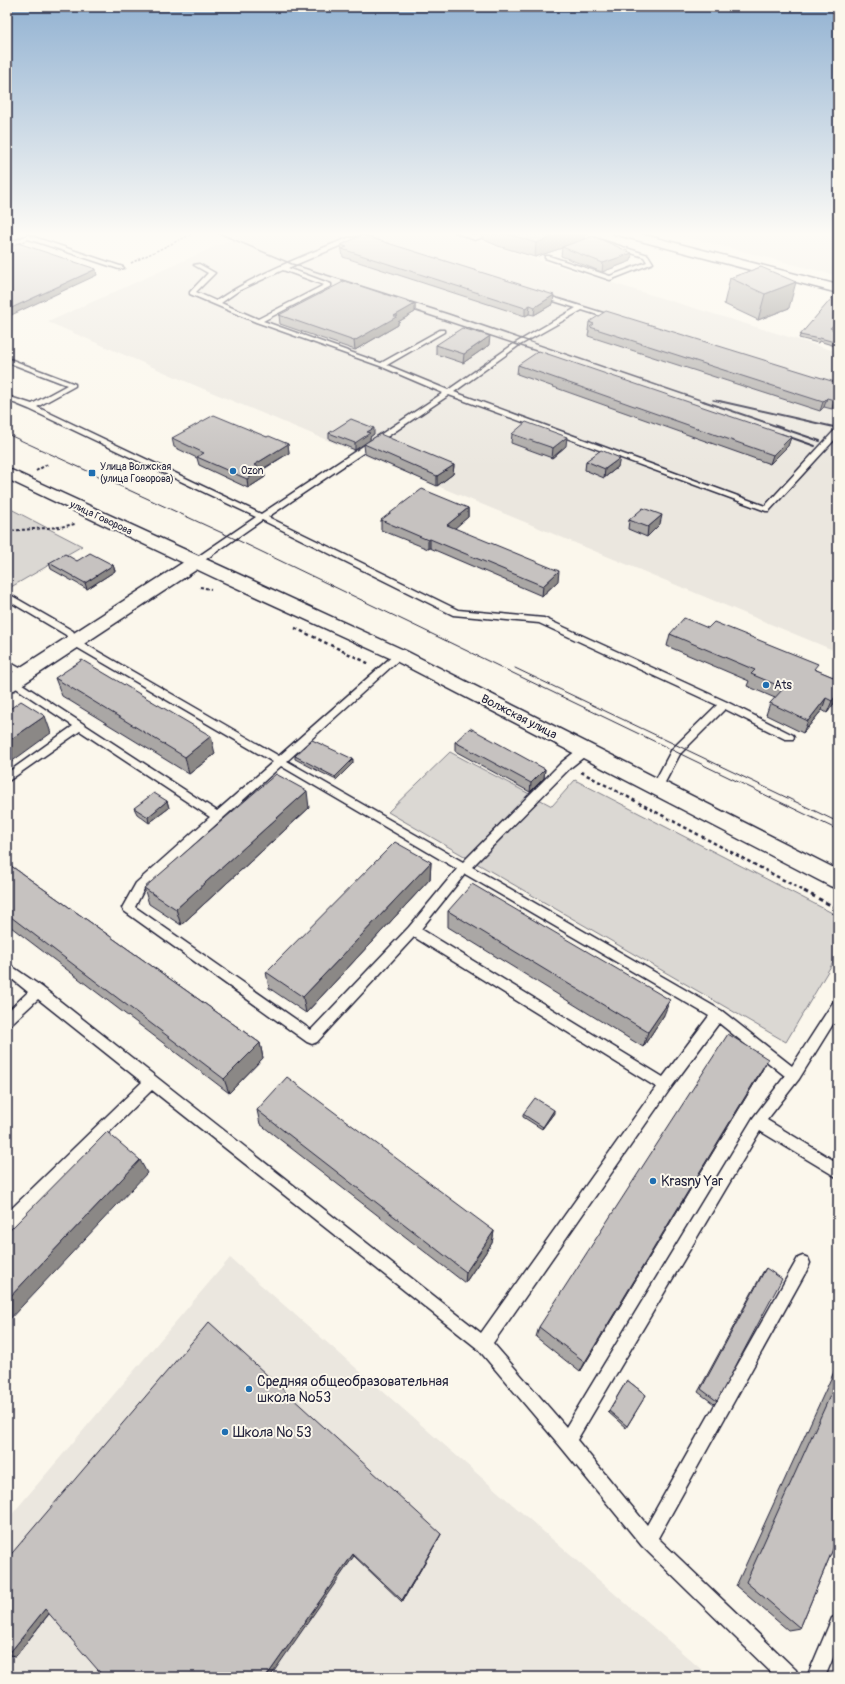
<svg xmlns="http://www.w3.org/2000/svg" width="845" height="1684" viewBox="0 0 845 1684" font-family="Pangolin,sans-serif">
<rect width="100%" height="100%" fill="#fbf7ec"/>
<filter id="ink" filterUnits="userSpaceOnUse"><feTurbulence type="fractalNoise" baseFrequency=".025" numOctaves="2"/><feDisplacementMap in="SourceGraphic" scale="8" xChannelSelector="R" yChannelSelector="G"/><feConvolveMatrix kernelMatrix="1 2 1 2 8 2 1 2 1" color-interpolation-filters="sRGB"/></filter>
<g filter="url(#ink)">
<!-- built -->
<g fill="#ebe7df">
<path d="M247 232H446L838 352V652L199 387 48 322Z"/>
<path d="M668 232H838V276Z"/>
<path d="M230 1258 710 1677H7V1520Z"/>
</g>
<!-- green -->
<g fill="#dbd8d3" stroke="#7e7d87">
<path d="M7 507 82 546 11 587 7 585Z"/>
<path d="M450 752 552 806 575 780 838 916V954L786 1042 388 812Z"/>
</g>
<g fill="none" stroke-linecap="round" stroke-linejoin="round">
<!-- lane casing -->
<g stroke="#22223b" stroke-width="3">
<g id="lane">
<path d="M455 232H464L475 236 486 232H495L475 240Z"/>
<path d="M565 232H576L648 255 653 263 610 280 545 258V256H549L610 276 647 262 644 257Z"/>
<path d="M28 235 123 267 124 268 119 269 28 239 7 248V244Z"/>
<path d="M348 238 360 237 370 242 367 244 359 241H351L288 268 331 284V286L263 321 381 363 440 330H444V332L387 365 448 390 514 344 576 308 538 296V294H542L616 317 617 318 614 320 582 310 518 346 454 392 765 506 835 430H838V436L769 511H766L449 395 268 517 458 610 544 618 727 702 793 735 794 737 793 739H785L725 709 680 754 661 790H653L652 787 672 749 717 705 539 623 453 615 262 520 199 564H193L192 562 193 560 256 517 29 409 7 400V396L32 404 67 385 7 362V358L75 384V386L37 407 261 514 443 393 380 366 256 322 190 294V292L208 273 194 265 199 264 215 273 196 292 216 301C254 275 305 255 348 238ZM283 270 324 285 258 319 221 303 238 291Z"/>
<path d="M838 325V335L831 331Z"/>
<path d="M7 593 73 631 78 640 279 756 396 653H402L404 655 402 657 287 761 463 862 562 762 581 747H589L590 750 589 753 570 768 472 867 722 1011 792 1066 834 1001 838 1000V1016L799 1079 767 1120 838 1163V1178L760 1131 577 1440 647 1525 798 1258 803 1256 808 1258 810 1263 808 1268 658 1538 796 1670 798 1677H776L642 1546 561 1447 478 1349 152 1090 12 1228 7 1230V1213L142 1082 38 999 11 1024 7 1026V1012L28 992 7 975V963L42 987 481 1333 656 1087 414 937 317 1042 312 1044 307 1042 124 911 122 908 136 883 210 817 80 731 7 782V773L73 726 10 684 8 682 10 680H16L217 811 273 762 71 644 66 635 7 600ZM281 766 457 869 409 927 311 1030 135 907 144 889ZM465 874 709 1016 663 1077 421 929ZM719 1023 785 1076 753 1118 566 1427 493 1343 670 1089Z"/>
<path d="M7 661 27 672 29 674 27 676H21L7 668Z"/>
<path d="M838 1615V1646L825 1677H807L832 1618Z"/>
</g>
</g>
<!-- street casing -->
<g stroke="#22223b" stroke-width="3">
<g id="street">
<path d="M613 232H633L838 285V293L614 234Z"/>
<path d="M196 557 202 558 205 562 202 566 14 690 7 691V676L190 558Z"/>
</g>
</g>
<!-- primary casing -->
<g stroke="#22223b" stroke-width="3">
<path id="primary" d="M7 468 406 651 838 870V889L830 886 392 659 213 577 7 479Z"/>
</g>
<!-- path-far3 -->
<path stroke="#22223b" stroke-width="1.5" stroke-dasharray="2.5 1.5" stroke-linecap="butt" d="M131 263 194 233"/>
<!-- path-far2 -->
<g stroke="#22223b" stroke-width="2" stroke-dasharray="3 2" stroke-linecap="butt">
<path d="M36 471 48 464"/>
<path d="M7 531 60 527 75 524"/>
<path d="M200 587 211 589"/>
</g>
<!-- path-far1 -->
<g stroke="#22223b" stroke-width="2.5" stroke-dasharray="3.5 3" stroke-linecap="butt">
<path d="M295 628 370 664"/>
<path d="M581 772 806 892"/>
</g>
<!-- path -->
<path stroke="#22223b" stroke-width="3" stroke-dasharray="4.5 3.5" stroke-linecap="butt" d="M804 891 838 909"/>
<!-- lane -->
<use href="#lane" fill="#fbf7ec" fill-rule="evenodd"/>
<!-- street -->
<use href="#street" fill="#fbf7ec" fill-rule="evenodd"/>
<!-- primary -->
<use href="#primary" fill="#fbf7ec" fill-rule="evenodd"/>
<!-- tram -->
<g stroke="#22223b" stroke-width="1">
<path d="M7 434 231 537 838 830"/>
<path d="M515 668 838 822"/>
</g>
<!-- rail-far1 -->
<g stroke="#22223b" stroke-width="1.5">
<path d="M216 232 292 264 449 314 706 402"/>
<path d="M404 307 548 355"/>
<path d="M713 400 724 402"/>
</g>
<!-- rail -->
<g stroke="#22223b" stroke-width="2">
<path d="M703 401 820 441"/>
<path d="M719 401 834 427"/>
<path d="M781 434 815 446"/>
</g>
</g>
<!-- wall -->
<g fill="#aaa7a5" stroke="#22223b">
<path d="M483 232H585L584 239 631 261 602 272 561 256 562 248 535 257 498 246 482 239Z"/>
<path d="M341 245 553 304 534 315 529 314 525 316 343 257Z"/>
<path d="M761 267 789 308 758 320 724 304 730 278Z"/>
<path d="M415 304V312L398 322V325L355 350 280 324 279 315Z"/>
<path d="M589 322 838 383V403L832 409 824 407 820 411 588 336 589 331H588Z"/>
<path d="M832 329 838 332V347L819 341 818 343 799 338 800 335Z"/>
<path d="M436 345H489L463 363 436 354Z"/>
<path d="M518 365 791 437 788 446 770 464 517 374Z"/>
<path d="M329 433 374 434 370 437V440L355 450 329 439Z"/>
<path d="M512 434 566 446 552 458 511 443Z"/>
<path d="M267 437 288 444 289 453 264 469 265 477 248 488 199 465 197 458 174 447 172 438Z"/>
<path d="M364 444 454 465 453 474 437 486 365 454Z"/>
<path d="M586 461 618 467 604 478 585 470Z"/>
<path d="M468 508V517L454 528 558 581 542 596 430 548 428 549 381 530V520Z"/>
<path d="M629 520 660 524 647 537 628 529Z"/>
<path d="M77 561 113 565 115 571 87 589 51 569 49 563Z"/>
<path d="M670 634 816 670 838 679V698L827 713 822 710 803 733 766 715 770 703 775 698 747 686 749 681 667 646Z"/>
<path d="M55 678 215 754 189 774 62 696Z"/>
<path d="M455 742 545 769 544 778 530 792 455 751Z"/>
<path d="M295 756 353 763 336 780 295 759Z"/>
<path d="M167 801 169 808 149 823 137 814 134 808Z"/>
<path d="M309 808 181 925 149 904 144 888Z"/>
<path d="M431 862 430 879 306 1013 269 988 266 972Z"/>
<path d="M7 863 260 1043 263 1058 229 1093 7 924Z"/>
<path d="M448 911 664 1015 643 1047 448 927Z"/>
<path d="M768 1059 760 1074 580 1372 536 1337 539 1327Z"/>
<path d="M257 1110 494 1231 492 1243 465 1283 260 1124Z"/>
<path d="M554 1113 542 1129 523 1117V1114Z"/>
<path d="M766 1268 717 1401 714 1404 698 1392 763 1272Z"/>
<path d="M838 1363V1537L800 1628 788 1630 736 1586Z"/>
<path d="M627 1380 646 1395 626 1428 608 1412Z"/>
<path d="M441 1534 440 1536 402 1602 354 1556 49 1614 16 1656 8 1655 7 1559Z"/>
</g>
<!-- shaded-wall -->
<g fill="#8b8886" stroke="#22223b">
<path d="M475 232H481L475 234Z"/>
<path d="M567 232H585L584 241 562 247V248L535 257 536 243Z"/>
<path d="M632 253 631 261 602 272 603 263Z"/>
<path d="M96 269 97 275 7 317V310Z"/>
<path d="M796 282 789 308 758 320 765 294Z"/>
<path d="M554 295 553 304 534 315 535 307Z"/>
<path d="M415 304V312L398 322V325L355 350 354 341 394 316Z"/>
<path d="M530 305 529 314 525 316V308Z"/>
<path d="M838 321V324L830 331V328Z"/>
<path d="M490 336 489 345 463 363 464 354Z"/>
<path d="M838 397V403L832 409 834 400Z"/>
<path d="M827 398 824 407 820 411 823 402Z"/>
<path d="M374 428V434L370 437V440L355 450V443L367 432Z"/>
<path d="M567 437 566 446 552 458 553 448Z"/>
<path d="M791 437 788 446 770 464 773 455Z"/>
<path d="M288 444 289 453 256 473 254 465Z"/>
<path d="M620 458 618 467 604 478 605 469Z"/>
<path d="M454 465 453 474 437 486V476Z"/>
<path d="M264 469 265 477 248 488 247 479Z"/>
<path d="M468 508V517L447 535V525Z"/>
<path d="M662 515 660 524 647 537 648 527Z"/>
<path d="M430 539V548L428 549V540Z"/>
<path d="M113 565 115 571 87 589 85 583Z"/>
<path d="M559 571 558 581 542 596 543 586Z"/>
<path d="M7 612 9 617 7 618Z"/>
<path d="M838 693V698L827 713 832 701Z"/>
<path d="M826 698 822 710 803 733 808 721Z"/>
<path d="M45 716 51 733 7 765V742Z"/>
<path d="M211 736 215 754 189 774 185 757Z"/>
<path d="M353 759V763L336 780 335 777Z"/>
<path d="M545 769 544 778 530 792 531 783Z"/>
<path d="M307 791 309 808 181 925 176 909Z"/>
<path d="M167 801 169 808 149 823 148 817Z"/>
<path d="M431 862 430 879 306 1013 303 997Z"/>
<path d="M670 1000 664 1015 643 1047 648 1032Z"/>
<path d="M260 1043 263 1058 229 1093 224 1079Z"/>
<path d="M768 1059 760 1074 580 1372 585 1362Z"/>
<path d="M554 1110V1113L542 1129 543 1127Z"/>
<path d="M140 1160 147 1173 7 1322V1300Z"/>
<path d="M494 1231 492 1243 465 1283 466 1272Z"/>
<path d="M441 1534 440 1536 402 1602V1600Z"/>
<path d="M353 1554 354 1556 270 1677H266Z"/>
<path d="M45 1609 51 1611 16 1656 8 1655Z"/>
</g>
<!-- building -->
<g fill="#c6c2c0" stroke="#22223b">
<path d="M502 232H567L536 243Z"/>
<path d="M362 235 554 295 535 307 530 305 525 308 342 249 347 247 341 245Z"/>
<path d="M593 236 632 253 603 263 562 247Z"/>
<path d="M18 243 96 269 7 310V248Z"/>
<path d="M761 267 796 282 765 294 730 278Z"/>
<path d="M345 281 415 304 394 316H398L354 341 279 315Z"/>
<path d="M838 291V321L830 328 838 332V343L820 338 819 339 800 335Z"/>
<path d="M606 311 838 383V397L834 400 827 398 823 402 590 327 594 324 589 322Z"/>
<path d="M462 328 490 336 464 354 436 345Z"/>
<path d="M539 351 791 437 773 455 518 365Z"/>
<path d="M214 415 267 437 269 436 288 444 254 465 264 469 247 479 197 457 204 453 172 438Z"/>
<path d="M351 419 374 428 367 432 370 433 355 443 329 433Z"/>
<path d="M526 422 567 437 553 448 512 434Z"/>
<path d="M380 434 454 465 437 476 364 444Z"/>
<path d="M601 450 620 458 605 469 586 461Z"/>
<path d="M422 489 468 508 447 525 559 571 543 586 430 539 428 540 381 520Z"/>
<path d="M643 508 662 515 648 527 629 520Z"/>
<path d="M90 553 113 565 85 583 49 563 65 554 77 561Z"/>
<path d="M684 618 708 628 714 622 818 664 814 669 838 679V693L832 701 826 698 808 721 770 703 784 688 751 674 755 670 670 634Z"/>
<path d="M82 660 211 736 185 757 55 678Z"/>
<path d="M21 701 45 716 7 742V711Z"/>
<path d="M470 728 545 769 531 783 455 742Z"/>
<path d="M312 740 353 759 335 777 295 756Z"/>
<path d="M276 774 307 791 176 909 144 888Z"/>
<path d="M154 793 167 801 148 817 134 808Z"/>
<path d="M395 842 431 862 303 997 266 972Z"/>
<path d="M7 863 260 1043 224 1079 7 914Z"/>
<path d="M472 884 670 1000 648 1032 448 911Z"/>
<path d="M728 1034 768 1059 585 1362 539 1327Z"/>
<path d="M287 1077 494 1231 466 1272 257 1110Z"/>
<path d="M535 1098 554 1110 543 1127 523 1114Z"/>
<path d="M107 1132 140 1160 7 1300V1233Z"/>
<path d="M766 1268 782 1279 717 1401 701 1389Z"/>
<path d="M209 1322 441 1534 402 1600 353 1554 266 1677H104L45 1609 8 1655 7 1653V1559Z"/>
<path d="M838 1378V1537L800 1628 746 1582Z"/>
<path d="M627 1380 646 1395 627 1426 609 1411Z"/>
</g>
</g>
<!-- sky -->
<linearGradient id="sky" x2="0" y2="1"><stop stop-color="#92b2d2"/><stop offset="0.5" stop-color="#fdfbf6"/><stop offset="1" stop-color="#fdfbf6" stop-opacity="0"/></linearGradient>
<rect width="845" height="468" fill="url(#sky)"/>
<!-- markers -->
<g fill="#1f6fb2" stroke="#fbf7ec" stroke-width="1.5">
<circle cx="233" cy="471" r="4"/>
<rect x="88" y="469" width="8" height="8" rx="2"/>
<circle cx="766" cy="685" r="4"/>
<circle cx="653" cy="1181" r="4"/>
<circle cx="249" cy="1389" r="4"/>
<circle cx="225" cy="1432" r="4"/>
</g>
<g text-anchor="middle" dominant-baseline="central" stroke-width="4" stroke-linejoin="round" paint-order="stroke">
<!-- far-poi labels -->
<g font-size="10" fill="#22223b" stroke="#fbf7ec" text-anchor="start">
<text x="100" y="467">Улица Волжская<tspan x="100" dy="12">(улица Говорова)</tspan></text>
<text x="241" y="471">Ozon</text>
</g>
<!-- far-street labels -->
<g font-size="10" fill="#22223b" stroke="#fbf7ec">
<text transform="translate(101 518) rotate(25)">улица Говорова</text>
</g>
<!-- poi labels -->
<g font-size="12" fill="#22223b" stroke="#fbf7ec" text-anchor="start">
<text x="774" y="685">Ats</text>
</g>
<!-- street labels -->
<g font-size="12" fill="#22223b" stroke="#fbf7ec">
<text transform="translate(519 717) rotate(27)">Волжская улица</text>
</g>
<!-- near-poi labels -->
<g font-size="14" fill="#22223b" stroke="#fbf7ec" text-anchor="start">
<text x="661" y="1181">Krasny Yar</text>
<text x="257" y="1381">Средняя общеобразовательная<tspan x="257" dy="16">школа №53</tspan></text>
<text x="233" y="1432">Школа № 53</text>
</g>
</g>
<!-- margin -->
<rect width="845" height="1684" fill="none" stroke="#fbf7ec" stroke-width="24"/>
<rect x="12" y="12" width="821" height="1660" fill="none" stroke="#22223b" stroke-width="1.5" filter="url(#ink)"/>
</svg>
